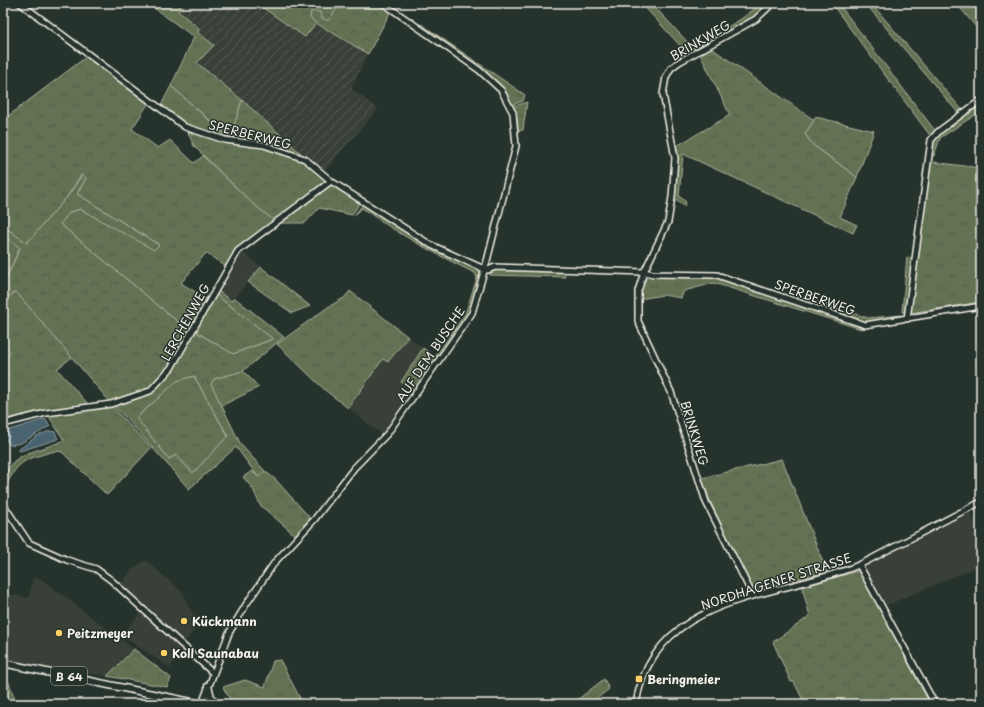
<svg xmlns="http://www.w3.org/2000/svg" width="984" height="707" viewBox="0 0 984 707" font-family="'Playpen Sans',sans-serif">
<defs>
<pattern id="industrial-furrows" width="10" height="10" patternUnits="userSpaceOnUse"><rect width="10" height="10" fill="#393f38"/><path d="M-1 1l2-2M0 10L10 0M9 11l2-2" fill="none" stroke="#565b55"/></pattern>
<pattern id="grass-tufts" width="24" height="20" patternUnits="userSpaceOnUse"><rect width="24" height="20" fill="#647253"/><path d="M3 7l-1-3M5 7V3M7 7l1-3M15 17l-1-3M17 17v-4M19 17l1-3" fill="none" stroke="#555b4c"/></pattern>
<pattern id="forest-crowns" width="20" height="18" patternUnits="userSpaceOnUse"><rect width="20" height="18" fill="#647253"/><path d="M2 6a3 3 0 1 1 6 0M12 15a3 3 0 1 1 6 0" fill="none" stroke="#555b4c"/></pattern>
</defs>
<rect width="100%" height="100%" fill="#26332d"/>
<filter id="ink" filterUnits="userSpaceOnUse"><feTurbulence type="fractalNoise" baseFrequency=".025" numOctaves="2"/><feDisplacementMap in="SourceGraphic" scale="8" xChannelSelector="R" yChannelSelector="G"/><feConvolveMatrix kernelMatrix="1 2 1 2 8 2 1 2 1" color-interpolation-filters="sRGB"/></filter>
<g filter="url(#ink)">
<!-- built -->
<g fill="#393f38">
<path d="M241 251 261 267 232 301 217 290 233 260Z"/>
<path d="M408 337 423 348 401 382 416 391 382 435 348 408 384 358 389 362Z"/>
<path d="M970 512 981 538V565L887 605 866 572 865 566Z"/>
<path d="M146 560 183 593 190 610 202 621 186 640 170 668 121 635 145 608 119 586 133 569Z"/>
<path d="M33 578H40L134 649 106 676 3 660V643L6 623 3 622V593L29 598Z"/>
</g>
<!-- industrial -->
<path fill="url(#industrial-furrows)" d="M183 3H256L305 37 316 23 368 54 351 88 378 109 323 172 197 63V32L200 29 177 11Z"/>
<!-- grass -->
<g fill="url(#grass-tufts)" stroke="#acb29e">
<path d="M147 3H183L178 11 200 29 197 32 214 45 197 63 242 100 231 139 171 86 194 37Z"/>
<path d="M256 3H341L328 22 321 18H311L316 23 305 37Z"/>
<path d="M641 3H651L693 48 741 19 762 3H770L758 15 676 62 677 59 686 52Z"/>
<path d="M831 3H838L936 132 932 138Z"/>
<path d="M865 3H871L963 111 959 114Z"/>
<path d="M956 3H981V33Z"/>
<path d="M421 24 525 95 523 101 512 105 502 89 420 26Z"/>
<path d="M710 47 814 120 805 134 813 145 857 177 840 217 857 225 853 233 683 154 679 196 686 202 684 206 673 197 675 147 730 115 699 52Z"/>
<path d="M86 57 148 104 132 129 158 148 170 140 194 163 203 156 252 203 275 221 237 249 225 266 206 253 181 283 207 299 192 328 184 327 60 224 70 212 80 209 154 249 158 244 77 194 86 178 81 175 67 197 27 243 3 226V120Z"/>
<path d="M527 102 523 130 518 131 512 107Z"/>
<path d="M981 102V111L940 138 934 156 929 155 932 140 939 132Z"/>
<path d="M929 159H932V162L981 168V302L909 313Z"/>
<path d="M363 204 393 223 482 270 470 313 416 391 401 382 423 348 435 357 465 314 477 278 475 273C435 254 398 234 362 208L354 216Z"/>
<path d="M3 235 20 247 3 286Z"/>
<path d="M907 257 913 259 907 313 902 312Z"/>
<path d="M495 269 563 271 565 277 490 275 489 271Z"/>
<path d="M645 275 717 276 863 326 861 329 714 283 684 291 681 298 663 295 640 299 639 291Z"/>
<path d="M350 291 408 337 388 362 383 359 348 408 326 391 277 344 328 307 344 298Z"/>
<path d="M16 292 72 357 57 369 88 404 40 411 3 420V357L10 352 3 343V299Z"/>
<path d="M214 293 272 338 273 339 233 354 198 333 196 328Z"/>
<path d="M799 296 868 318 902 315V319L866 324 794 300Z"/>
<path d="M243 371 259 387 221 406 211 384 214 379Z"/>
<path d="M194 376 228 436 193 473 176 455 169 459 136 418 177 381Z"/>
<path d="M111 405 151 448 107 495 62 452C55 450 48 453 41 455 16 462 16 469 3 490 3 450 37 454 64 440L48 415Z"/>
<path d="M782 459 827 572 753 590 710 501 702 478Z"/>
<path d="M252 471 258 477 265 471 276 480 310 518 295 535 260 505 253 489 243 477Z"/>
<path d="M858 571 861 574 930 704H805L794 682H791L773 642 810 616 802 587Z"/>
<path d="M134 649 171 678 167 687 107 676Z"/>
<path d="M280 660 303 704H238L231 701 223 687 245 680 265 687 273 661Z"/>
<path d="M604 679 609 689 590 704H572Z"/>
</g>
<!-- forest -->
<g fill="url(#forest-crowns)" stroke="#acb29e" fill-rule="evenodd">
<path d="M341 3H379L391 11 368 54 316 23 310 18 311 12H320L321 18 328 21Z"/>
<path d="M171 86 230 139 242 100 305 157 325 179V183L275 221 252 203 206 158 194 146 185 126 160 107Z"/>
<path d="M816 117 874 131 857 177 813 145 805 134Z"/>
<path d="M82 175 86 178 77 194 159 245 154 250 80 209 70 212 60 224 184 327 196 328 198 333 233 354 273 339 214 293 217 290 231 301 235 298 284 337 243 371 214 379 211 384 241 445 265 471 258 477 236 447 189 489 129 421 110 402 16 292 3 299V286L20 248 3 235V226L27 243 67 197ZM194 376 228 436 193 473 176 455 169 459 136 418 177 381Z"/>
<path d="M331 183 360 202 352 215 319 208 305 223H278Z"/>
<path d="M261 267 310 306 292 313 248 282Z"/>
<path d="M3 670H4L17 704H3Z"/>
</g>
<!-- water -->
<g fill="#4a646f" stroke="#8e9c9f">
<path d="M45 419 50 426 21 443 10 445 3 436V432Z"/>
<path d="M50 431 55 432 58 439 20 451 18 450 37 436Z"/>
</g>
<g fill="none" stroke-linecap="round" stroke-linejoin="round">
<!-- minor casing -->
<g stroke="#f4f1e8" stroke-width="8">
<g id="minor">
<path d="M20 3 185 127 225 140 264 145 305 159 331 181 431 245 484 269 488 270 495 267 644 272 653 274 717 275 865 325 981 306"/>
<path d="M907 319 931 140 939 131 981 100"/>
<path d="M3 424 46 413 111 404 150 391 171 368 238 251 331 181"/>
<path d="M3 504 29 543 67 560 96 569 111 580 213 673"/>
<path d="M859 565 935 704"/>
<path d="M753 596 706 502 671 392 638 321V291L644 272 668 222 672 197 675 158 663 94 666 77 671 68 679 62 756 19 773 3"/>
<path d="M202 704 229 633 247 603 275 562 314 520 354 468 387 434 437 363 472 313 487 261 516 146 513 113 501 90 479 70 383 3"/>
<path d="M636 704C653 595 772 599 854 567 869 561 883 552 898 545 925 531 953 516 981 502"/>
</g>
</g>
<!-- major casing -->
<g stroke="#f4f1e8" stroke-width="9">
<g id="major">
<path d="M3 663 201 704"/>
<path d="M208 686 211 697 216 704"/>
</g>
</g>
<!-- minor -->
<use href="#minor" stroke="#26332d" stroke-width="5"/>
<!-- major -->
<use href="#major" stroke="#26332d" stroke-width="6"/>
</g>
</g>
<!-- markers -->
<g fill="#ffd166" stroke="#26332d" stroke-width="1.5">
<circle cx="184" cy="621" r="4"/>
<circle cx="59" cy="633" r="4"/>
<circle cx="164" cy="653" r="4"/>
<rect x="635" y="675" width="8" height="8" rx="2"/>
</g>
<g text-anchor="middle" dominant-baseline="central" stroke-width="3" stroke-linejoin="round" paint-order="stroke">
<!-- shield labels -->
<rect fill="#26332d" stroke="#b6b8b0" stroke-width="1" x="51" y="667" width="36" height="18" rx="3"/>
<g font-size="11" font-weight="bold" fill="#f4f1e8">
<text x="69" y="676">B 64</text>
</g>
<!-- street labels -->
<g font-size="12" fill="#f4f1e8" stroke="#26332d">
<text transform="translate(700 40) rotate(-30)">BRINKWEG</text>
<text transform="translate(250 134) rotate(14)">SPERBERWEG</text>
<text transform="translate(815 297) rotate(19)">SPERBERWEG</text>
<text transform="translate(185 322) rotate(-61)">LERCHENWEG</text>
<text transform="translate(430 354) rotate(-56)">AUF DEM BUSCHE</text>
<text transform="translate(695 433) rotate(73)">BRINKWEG</text>
<text transform="translate(776 581) rotate(-18)">NORDHAGENER STRASSE</text>
</g>
<!-- poi labels -->
<g font-size="12" font-weight="bold" fill="#f4f1e8" stroke="#26332d" text-anchor="start">
<text x="192" y="621">Kückmann</text>
<text x="67" y="633">Peitzmeyer</text>
<text x="172" y="653">Koll Saunabau</text>
<text x="647" y="679">Beringmeier</text>
</g>
</g>
<!-- margin -->
<rect width="984" height="707" fill="none" stroke="#26332d" stroke-width="16"/>
<rect x="8" y="8" width="968" height="691" fill="none" stroke="#f4f1e8" stroke-width="1.5" filter="url(#ink)"/>
</svg>
